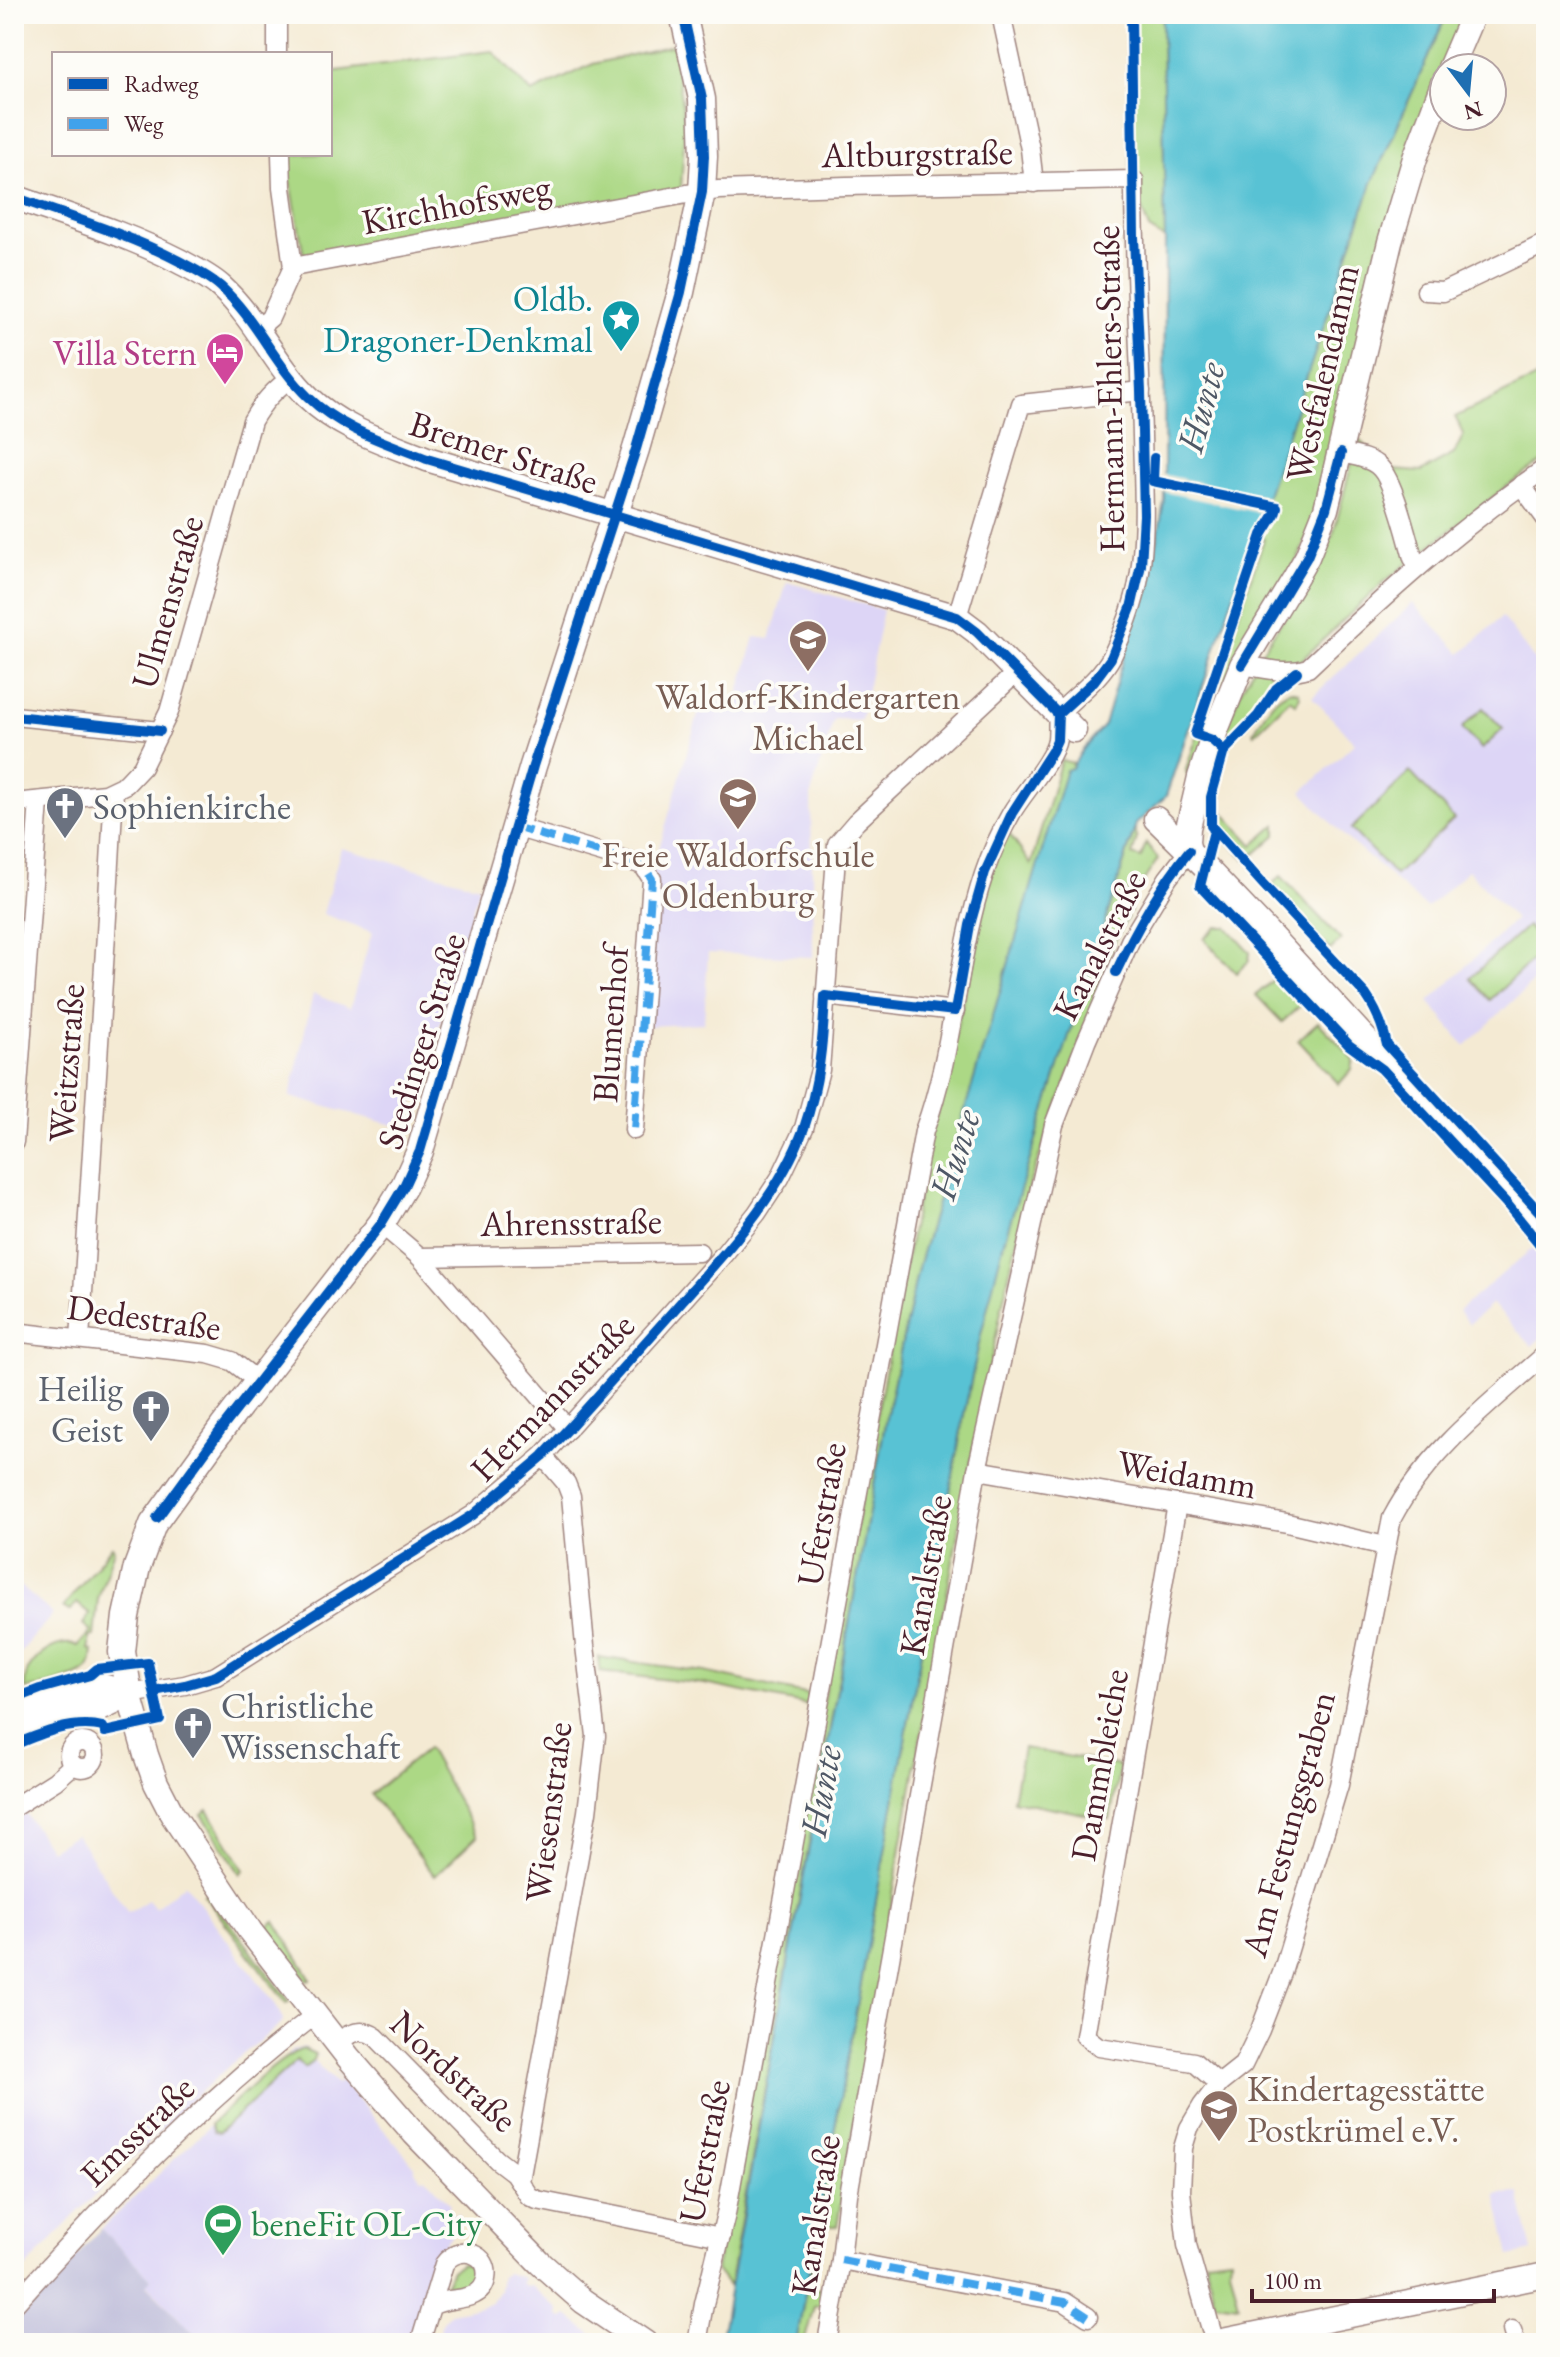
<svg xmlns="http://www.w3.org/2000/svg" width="1560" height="2357" viewBox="0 0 1560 2357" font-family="'EB Garamond',serif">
<rect width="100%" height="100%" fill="#fdfcf7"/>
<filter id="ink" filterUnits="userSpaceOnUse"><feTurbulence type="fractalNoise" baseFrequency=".0125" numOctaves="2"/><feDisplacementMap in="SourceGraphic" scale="16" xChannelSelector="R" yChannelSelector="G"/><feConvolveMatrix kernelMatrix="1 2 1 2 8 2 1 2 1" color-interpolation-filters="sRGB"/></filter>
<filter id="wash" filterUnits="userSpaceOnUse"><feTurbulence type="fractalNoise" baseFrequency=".006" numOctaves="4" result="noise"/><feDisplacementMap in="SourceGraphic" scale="32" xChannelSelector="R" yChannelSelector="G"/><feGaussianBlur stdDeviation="1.8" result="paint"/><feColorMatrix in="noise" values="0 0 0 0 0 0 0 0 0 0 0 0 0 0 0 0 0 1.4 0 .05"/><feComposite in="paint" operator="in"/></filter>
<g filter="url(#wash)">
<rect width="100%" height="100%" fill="#f4ead3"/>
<!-- built -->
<g fill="#ddd5f6" fill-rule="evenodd">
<path d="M787 582 883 610 861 720 834 719 811 794 813 957 708 953 704 1023 649 1026 653 869 703 698 735 706 755 637 770 639Z"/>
<path d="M1413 603 1461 654 1502 617 1546 675V970L1465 1046 1429 1002 1515 919 1468 870 1427 908 1344 836 1302 792 1355 743 1312 697Z"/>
<path d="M341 848 479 886 438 1030 405 1128 290 1097 313 994 350 1008 372 932 323 914Z"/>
<path d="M1533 1248 1546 1263V1333L1532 1346 1492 1304 1469 1324 1458 1311Z"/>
<path d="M14 1581 53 1614 14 1660Z"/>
<path d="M26 1814 50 1850 76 1834 128 1913 148 1900 155 1908 185 1884 276 2005 283 2020 282 2023 231 2064 182 2109 73 2217 14 2281V1822Z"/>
<path d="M304 2047 322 2058 415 2166V2171L421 2178H426L450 2204 448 2210 453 2215 459 2213 456 2230 440 2249 427 2275 409 2343H204L146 2284 151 2279 101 2229 244 2093 293 2050ZM304 2049 322 2058 340 2081 337 2084 313 2060 305 2067 298 2060 219 2131 211 2124 280 2063 294 2051Z"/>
<path d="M1519 2193 1532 2251 1510 2256 1496 2194Z"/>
<path d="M506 2273 523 2278 521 2283 525 2287 531 2286 559 2310 558 2315 562 2318 568 2316 600 2341V2343H439L441 2325 446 2317 451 2313 480 2307 491 2302 499 2291 501 2276Z"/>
</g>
<!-- industrial -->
<path fill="#c2c1dc" d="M101 2229 151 2279 146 2285 204 2343H14V2326Z"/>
<!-- green -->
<g fill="#acd885" stroke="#7b7c58" stroke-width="2">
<path d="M1127 14H1162L1165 239 1149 229 1131 180Z"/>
<path d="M1447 14H1466L1312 523 1298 559 1218 692 1194 777 1187 775 1186 769 1264 539 1254 536 1267 494 1372 183Z"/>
<path d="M673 45 685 126 681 189 305 263 286 154H330V72L492 51 532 93 593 64Z"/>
<path d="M1546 373V459L1503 489 1385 581 1273 687 1224 748 1220 743 1241 690 1264 648 1314 573 1333 535 1358 439 1392 470 1421 472 1454 454 1464 434 1455 417Z"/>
<path d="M1291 690 1298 692 1300 696 1296 704 1290 699 1254 734 1253 732C1264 716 1272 696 1291 690Z"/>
<path d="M1483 708 1503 729 1482 749 1462 728Z"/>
<path d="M1061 760 1073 763 1072 768 1066 771 919 1264 886 1418 729 2287 716 2270 930 1133 939 1107 993 864 1008 832 1031 865Z"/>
<path d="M1410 772 1454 819 1395 875 1351 829Z"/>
<path d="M1212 800 1253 845 1276 825V835L1247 861 1213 825Z"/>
<path d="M1135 829 1137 838 1132 855 1141 858 1146 843 1158 859 1138 889 1131 886 1127 893 1132 897 1129 901 1131 912 1121 909 1120 915 1128 917 1114 943 1061 1098 1031 1179 1002 1306 970 1467 904 1829 837 2226H819L809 2286 826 2291 824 2304 814 2306 804 2343H796L964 1414C976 1356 988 1298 1004 1242 1043 1103 1091 966 1135 829Z"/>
<path d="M1281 876 1341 940 1330 950 1270 886Z"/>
<path d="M1527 926 1546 947 1490 1000 1470 978Z"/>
<path d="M1217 927H1227L1250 952 1249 961 1236 973 1204 939Z"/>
<path d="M1273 980 1282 983 1302 1004 1282 1022 1256 995Z"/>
<path d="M1318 1022 1354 1059 1352 1069 1339 1084 1298 1040Z"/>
<path d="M112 1546 114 1549 98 1599 94 1636 89 1637V1650L93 1651C92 1657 93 1664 88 1669 81 1677 36 1688 26 1689 18 1666 57 1635 78 1646L91 1631 83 1624 90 1614 77 1603 69 1611 63 1607Z"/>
<path d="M598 1657 704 1672 815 1696 813 1706 704 1684 600 1672Z"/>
<path d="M428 1748 477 1836 435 1876 371 1794Z"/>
<path d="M1023 1748 1120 1766 1110 1819 1013 1800Z"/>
<path d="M208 1810 244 1870 240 1874 202 1814Z"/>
<path d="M207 1892 289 2001 286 2003 204 1895Z"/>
<path d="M275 1921 311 1979 306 1980 267 1927Z"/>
<path d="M304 2049 315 2054 313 2060 305 2068 297 2060 219 2132 214 2131 211 2124C230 2107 281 2053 304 2049Z"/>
<path d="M1231 2257 1230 2267 1239 2305 1215 2302 1205 2260Z"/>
<path d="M461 2263C473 2263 485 2277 471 2286 465 2290 456 2289 449 2289L446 2283 452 2270Z"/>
</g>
<!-- water -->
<path fill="#58c2d4" stroke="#517080" stroke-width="2" d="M1162 14H1447L1372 183 1166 796 1136 824 1004 1241 981 1334 964 1414 796 2343H720L886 1418 919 1264 1066 770 1072 768 1081 752 1104 725 1156 548 1164 502 1165 239Z"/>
<!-- pier -->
<path fill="#f4ead3" d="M1160 474 1270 498 1265 514 1160 491Z"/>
</g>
<g filter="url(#ink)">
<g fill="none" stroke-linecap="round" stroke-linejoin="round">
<!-- minor casing -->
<g stroke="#9f847f" stroke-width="21">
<g id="minor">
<path d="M277 14V54"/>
<path d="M1001 14 1030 149 1034 183"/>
<path d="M281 154 282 188 293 267"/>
<path d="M293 267 687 194 719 190 846 186 1134 180C1134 266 1140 351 1142 436 1143 478 1146 522 1141 564 1138 594 1125 629 1112 656 1099 680 1076 695 1058 714 1057 722 1058 731 1057 739 1054 759 1023 793 1012 812 1001 831 991 853 984 874 956 958 955 1048 924 1131L726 2214 704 2304 697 2343"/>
<path d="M1426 291 1443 292 1546 243"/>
<path d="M257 329 270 318 293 267"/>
<path d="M1341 453C1353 456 1367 457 1377 465 1393 476 1407 537 1413 558L1419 566"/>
<path d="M1521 485 1546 519"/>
<path d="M957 617 1021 404 1141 391"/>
<path d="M1242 665C1265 668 1286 675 1308 668 1383 597 1460 527 1546 468"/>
<path d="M14 716 160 731"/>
<path d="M14 803 105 794 126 784 142 767 169 712 252 421C263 402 274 390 292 377"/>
<path d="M515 827 643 865 652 879 634 1130"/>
<path d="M825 996 955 1011"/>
<path d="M14 1142 39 801"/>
<path d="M381 1224 420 1257 568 1429"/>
<path d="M420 1257 699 1252"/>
<path d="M14 1332 208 1354 232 1361 259 1382"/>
<path d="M80 1339 106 934 114 791"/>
<path d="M977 1470 1287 1523 1385 1546"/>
<path d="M1177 1504 1085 2036 1099 2047 1194 2062 1219 2084"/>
<path d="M129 1694 185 1685 216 1676 473 1515 543 1456 724 1254 757 1213 780 1178 804 1128 820 1070 837 844 856 822 1017 672"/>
<circle cx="82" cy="1755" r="13"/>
<path d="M14 1807 55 1781 73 1765"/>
<path d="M337 2042C349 2033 362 2027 376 2037L497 2160 514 2173 529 2196 537 2200 721 2237"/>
<path d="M520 2181 587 1812 596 1736 585 1646 571 1496 566 1483 543 1456"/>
<path d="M841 2260 1065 2302 1088 2317"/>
<path d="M14 2305C107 2201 204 2100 315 2015"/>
<path d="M1512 2330 1516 2343"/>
<path d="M420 2343 444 2264C459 2243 491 2253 486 2279 481 2305 447 2295 432 2306"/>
<path d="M827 2343 841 2260 848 2195 977 1470 1054 1125 1086 1042 1130 941 1168 878 1189 851"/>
<path d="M1215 2343 1187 2245 1181 2191 1183 2148 1189 2128 1202 2106 1219 2084 1243 2065 1260 2030 1282 1973 1339 1785 1392 1518C1427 1451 1491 1403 1546 1354"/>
</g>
</g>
<!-- tertiary casing -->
<g stroke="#9f847f" stroke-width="27">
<g id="tertiary">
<path d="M1450 68 1473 14"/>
<path d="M14 197C70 217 127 234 179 261 194 269 209 276 221 287 256 319 275 365 308 397 342 430 385 442 427 459L957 617 977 632 1074 730"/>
<path d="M1156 819 1205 867 1267 932 1546 1236"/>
<path d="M1189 851 1187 843 1188 828 1200 777 1212 740 1242 665 1295 578 1307 557 1326 509 1390 242 1415 158 1444 81"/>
<path d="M129 1694 146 1755 156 1783 172 1814 250 1931 348 2057 414 2133 540 2263 583 2301 645 2343"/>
<path d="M1213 2343 1546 2275"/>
</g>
</g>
<!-- secondary casing -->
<g stroke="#9f847f" stroke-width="29">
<g id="secondary">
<path d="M129 1694 122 1652 126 1616 137 1567 153 1524 223 1427 381 1224 404 1186 420 1151 533 766 636 449 681 292 702 192 704 156 702 99 683 14"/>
<path d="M14 1715C33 1700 73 1686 98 1687 108 1688 119 1692 129 1694"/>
<path d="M14 1725 100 1708 129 1694"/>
</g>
</g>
<!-- minor -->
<use href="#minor" stroke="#fff" stroke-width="18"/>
<!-- tertiary -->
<use href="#tertiary" stroke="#fff" stroke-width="24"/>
<!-- secondary -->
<use href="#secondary" stroke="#fff" stroke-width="26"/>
<!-- quiet -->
<g stroke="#40a2eb" stroke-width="8" stroke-dasharray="16 8" stroke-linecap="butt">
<path d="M515 827 643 865 652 879 634 1130"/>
<path d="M841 2260 1065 2302 1088 2317"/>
</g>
<!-- cycleway casing -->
<g stroke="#fdfcf7" stroke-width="15">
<g id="cycleway">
<path d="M14 197C70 217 127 234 179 261 194 269 209 276 221 287 256 319 275 365 308 397 342 430 385 442 427 459L957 617 977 632 1058 714"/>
<path d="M1154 458 1153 481 1277 507 1275 514 1262 535 1195 734 1212 740 1224 751"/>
<path d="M1242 665 1307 557 1326 509 1341 453"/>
<path d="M1297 672 1276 689 1258 716 1224 751 1211 797V826L1262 883 1366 995C1377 1011 1383 1026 1387 1045L1546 1219"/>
<path d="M1058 714 1094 681 1111 658 1131 608 1141 565 1144 515 1141 391 1134 237 1131 14"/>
<path d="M14 716 160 731"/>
<path d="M1214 831 1200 886 1349 1045 1382 1069 1507 1204 1546 1252"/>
<path d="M1116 972C1136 929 1159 888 1189 851"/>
<path d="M157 1518 223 1427 381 1224 404 1186 420 1151 533 766 636 449 681 292 702 192 704 156 702 99 683 14"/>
<path d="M154 1691 185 1685 216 1676 473 1515 543 1456 568 1429C606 1387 644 1344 682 1301 729 1248 779 1196 804 1128 819 1085 823 1041 825 996L955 1011 970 925 985 872 1012 813 1052 751 1057 740 1058 714"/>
<path d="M14 1699 40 1689 90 1675 97 1669 148 1663 160 1720 105 1732 103 1727C73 1720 42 1733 14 1745"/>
</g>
</g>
<!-- cycleway -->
<use href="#cycleway" stroke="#0057b8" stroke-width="10"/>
</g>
</g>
<!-- icons -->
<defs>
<g id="sight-pin" transform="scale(2)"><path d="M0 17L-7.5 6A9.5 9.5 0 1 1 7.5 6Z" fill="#0f9aa8" stroke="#fdfcf7"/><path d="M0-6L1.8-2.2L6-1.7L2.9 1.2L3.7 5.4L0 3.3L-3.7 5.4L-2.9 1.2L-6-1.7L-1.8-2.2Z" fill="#fff"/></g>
<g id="hotel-pin" transform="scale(2)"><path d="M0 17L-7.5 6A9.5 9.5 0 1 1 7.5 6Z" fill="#d1479c" stroke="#fdfcf7"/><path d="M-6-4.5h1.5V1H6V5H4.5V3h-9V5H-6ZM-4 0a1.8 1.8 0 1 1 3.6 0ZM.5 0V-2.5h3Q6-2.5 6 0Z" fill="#fff"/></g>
<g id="school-pin" transform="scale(2)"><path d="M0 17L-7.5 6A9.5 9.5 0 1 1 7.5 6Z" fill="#8d6e63" stroke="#fdfcf7"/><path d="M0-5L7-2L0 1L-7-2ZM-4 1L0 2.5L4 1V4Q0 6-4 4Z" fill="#fff"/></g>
<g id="church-pin" transform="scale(2)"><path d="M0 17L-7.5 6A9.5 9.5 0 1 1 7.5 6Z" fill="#6b7280" stroke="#fdfcf7"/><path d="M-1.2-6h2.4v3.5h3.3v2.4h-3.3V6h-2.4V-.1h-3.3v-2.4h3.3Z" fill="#fff"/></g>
<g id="stadium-pin" transform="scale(2)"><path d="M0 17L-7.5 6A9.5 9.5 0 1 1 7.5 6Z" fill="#2e9e5b" stroke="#fdfcf7"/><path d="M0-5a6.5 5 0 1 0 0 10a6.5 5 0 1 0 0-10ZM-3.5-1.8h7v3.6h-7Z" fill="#fff"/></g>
</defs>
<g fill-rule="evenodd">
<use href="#sight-pin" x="621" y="319"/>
<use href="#hotel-pin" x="225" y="352"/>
<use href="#school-pin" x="808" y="639"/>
<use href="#school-pin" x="738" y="797"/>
<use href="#church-pin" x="65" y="806"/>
<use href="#church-pin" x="151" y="1409"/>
<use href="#church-pin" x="193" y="1726"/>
<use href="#school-pin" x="1219" y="2109"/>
<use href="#stadium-pin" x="223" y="2223"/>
</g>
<g text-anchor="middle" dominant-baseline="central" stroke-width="7" stroke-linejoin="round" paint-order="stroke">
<!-- street labels -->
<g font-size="36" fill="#4a1f2b" stroke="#fdfcf7">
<text transform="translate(917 153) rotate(-1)">Altburgstraße</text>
<text transform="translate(456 204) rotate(-11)">Kirchhofsweg</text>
<text transform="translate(1322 373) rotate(-77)">Westfalendamm</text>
<text transform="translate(1109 389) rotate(-91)">Hermann-Ehlers-Straße</text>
<text transform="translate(504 452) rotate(18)">Bremer Straße</text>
<text transform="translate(167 602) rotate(-74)">Ulmenstraße</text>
<text transform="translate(1099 945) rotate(-63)">Kanalstraße</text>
<text transform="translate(610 1024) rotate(-86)">Blumenhof</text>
<text transform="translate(421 1041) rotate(-73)">Stedinger Straße</text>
<text transform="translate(66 1063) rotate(-86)">Weitzstraße</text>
<text transform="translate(571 1222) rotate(-1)">Ahrensstraße</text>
<text transform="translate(144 1317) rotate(8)">Dedestraße</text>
<text transform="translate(552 1397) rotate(-46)">Hermannstraße</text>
<text transform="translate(1187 1474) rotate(10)">Weidamm</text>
<text transform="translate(821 1514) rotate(-80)">Uferstraße</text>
<text transform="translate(925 1575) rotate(-80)">Kanalstraße</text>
<text transform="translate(1099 1765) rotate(-80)">Dammbleiche</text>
<text transform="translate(548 1812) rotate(-83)">Wiesenstraße</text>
<text transform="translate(1288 1824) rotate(-75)">Am Festungsgraben</text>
<text transform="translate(454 2071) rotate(43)">Nordstraße</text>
<text transform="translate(137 2131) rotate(-44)">Emsstraße</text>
<text transform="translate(704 2151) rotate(-79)">Uferstraße</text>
<text transform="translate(815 2215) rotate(-81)">Kanalstraße</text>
</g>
<!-- culture labels -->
<g font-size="36" fill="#0d838f" stroke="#fdfcf7" text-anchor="end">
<text x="593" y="298">Oldb.<tspan x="593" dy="41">Dragoner-Denkmal</tspan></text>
</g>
<!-- hotel labels -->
<g font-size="36" fill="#b23c85" stroke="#fdfcf7" text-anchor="end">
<text x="197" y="352">Villa Stern</text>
</g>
<!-- education labels -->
<g font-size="36" fill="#785e54" stroke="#fdfcf7">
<text x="808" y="696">Waldorf-Kindergarten<tspan x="808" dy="41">Michael</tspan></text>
<text x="738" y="854">Freie Waldorfschule<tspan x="738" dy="41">Oldenburg</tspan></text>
<text x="1247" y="2088" text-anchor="start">Kindertagesstätte<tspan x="1247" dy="41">Postkrümel e.V.</tspan></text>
</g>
<!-- worship labels -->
<g font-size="36" fill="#5b616d" stroke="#fdfcf7" text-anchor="start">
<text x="93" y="806">Sophienkirche</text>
<text x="123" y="1388" text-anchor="end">Heilig<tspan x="123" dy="41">Geist</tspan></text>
<text x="221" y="1705">Christliche<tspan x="221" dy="41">Wissenschaft</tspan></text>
</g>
<!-- leisure labels -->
<g font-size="36" fill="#27864d" stroke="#fdfcf7" text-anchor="start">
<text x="251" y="2223">beneFit OL-City</text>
</g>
<!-- water labels -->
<g font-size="38" font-style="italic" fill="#4f5866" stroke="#fdfcf7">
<text transform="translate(1200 407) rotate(-75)">Hunte</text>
<text transform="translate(954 1154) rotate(-73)">Hunte</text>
<text transform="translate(820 1791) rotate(-80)">Hunte</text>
</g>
</g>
<!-- margin -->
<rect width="1560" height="2357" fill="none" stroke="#fdfcf7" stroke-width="48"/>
<!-- legend -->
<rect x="52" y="52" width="280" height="104" fill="#fdfcf7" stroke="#b5a4a5" stroke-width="2"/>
<rect x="68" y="78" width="40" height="12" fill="#0057b8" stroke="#b5a4a5" stroke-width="2"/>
<text x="124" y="92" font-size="24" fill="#4a1f2b">Radweg</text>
<rect x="68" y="118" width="40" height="12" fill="#40a2eb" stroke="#b5a4a5" stroke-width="2"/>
<text x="124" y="132" font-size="24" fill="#4a1f2b">Weg</text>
<!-- north arrow -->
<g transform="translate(1468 92) rotate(164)"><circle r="38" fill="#fdfcf7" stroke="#b5a4a5" stroke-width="2"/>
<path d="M0-6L14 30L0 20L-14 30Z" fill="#1f6fb2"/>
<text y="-12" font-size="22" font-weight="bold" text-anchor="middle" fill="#4a1f2b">N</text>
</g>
<!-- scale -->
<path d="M1252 2289v12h242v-12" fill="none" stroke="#4a1f2b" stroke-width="4"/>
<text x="1264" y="2289" font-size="24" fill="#4a1f2b" stroke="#fdfcf7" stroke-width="6" paint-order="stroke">100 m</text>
</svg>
